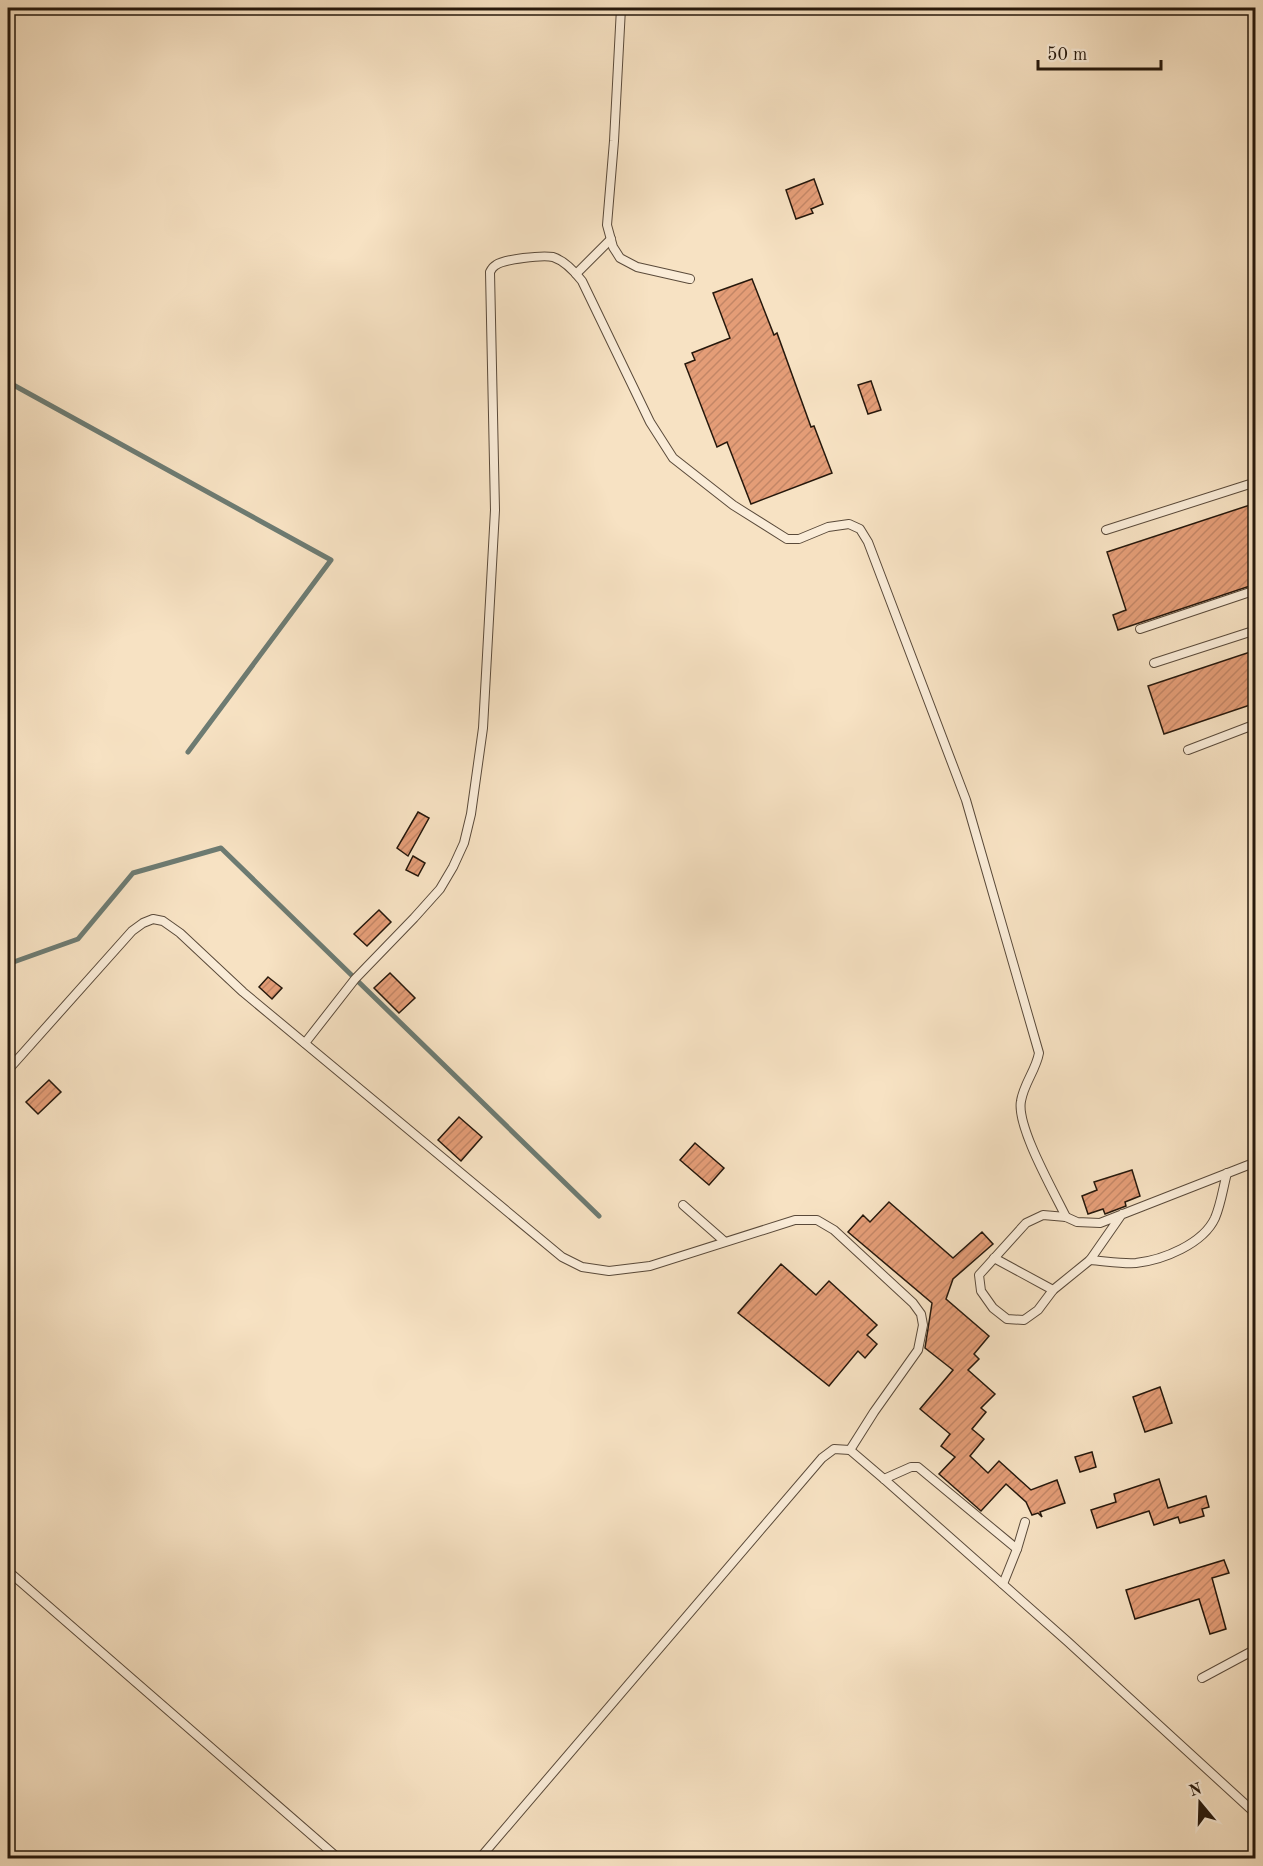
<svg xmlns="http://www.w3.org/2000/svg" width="1263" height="1866" viewBox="0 0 1263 1866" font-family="'Old Standard TT',serif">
<defs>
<pattern id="building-hatch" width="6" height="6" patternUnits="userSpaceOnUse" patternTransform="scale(1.5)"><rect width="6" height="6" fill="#e49d77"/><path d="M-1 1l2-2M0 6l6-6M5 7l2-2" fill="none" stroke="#c38666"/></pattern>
</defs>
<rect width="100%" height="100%" fill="#f7e2c3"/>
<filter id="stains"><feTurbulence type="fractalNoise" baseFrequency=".00333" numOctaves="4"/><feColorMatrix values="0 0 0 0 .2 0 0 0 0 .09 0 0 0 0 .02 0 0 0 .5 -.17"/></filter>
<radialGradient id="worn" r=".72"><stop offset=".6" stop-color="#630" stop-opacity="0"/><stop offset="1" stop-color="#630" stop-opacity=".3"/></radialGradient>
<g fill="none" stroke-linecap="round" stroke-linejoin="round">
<!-- stream -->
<g stroke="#6d7b72" stroke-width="5">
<path d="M8 382 331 560 188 752"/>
<path d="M8 964 78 939 133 873 221 848 599 1216"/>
</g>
</g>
<!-- building -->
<g fill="url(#building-hatch)" stroke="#26180c" stroke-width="1.5">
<path d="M814 179 823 204 811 209 813 213 796 219 786 190Z"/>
<path d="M752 279 774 335 777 333 811 427 814 426 832 473 751 504 727 442 717 447 685 364 695 360 692 353 730 338 713 293Z"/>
<path d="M871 381 881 410 868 414 858 385Z"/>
<path d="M1256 503V584L1118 630 1113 615 1126 610 1107 552Z"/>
<path d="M1256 650V703L1164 734 1148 686Z"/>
<path d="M418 812 429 818 408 856 397 848Z"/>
<path d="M413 856 425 863 418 876 406 870Z"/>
<path d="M379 910 391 922 367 946 354 934Z"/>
<path d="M390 973 415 998 399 1013 374 988Z"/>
<path d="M268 977 282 988 272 999 259 987Z"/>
<path d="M49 1080 61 1092 38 1114 26 1102Z"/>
<path d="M459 1117 482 1137 461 1161 438 1140Z"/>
<path d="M695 1143 724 1168 709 1185 680 1160Z"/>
<path d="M1132 1170 1140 1196 1125 1202 1126 1206 1105 1214 1103 1209 1088 1214 1082 1196 1097 1190 1094 1182Z"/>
<path d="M889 1202 953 1258 982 1232 993 1244 953 1279 946 1299 989 1336 974 1354 979 1359 968 1370 995 1394 981 1408 986 1412 972 1429 984 1439 970 1456 988 1473 999 1461 1031 1490 1057 1480 1065 1503 1040 1512 1042 1517 1038 1513 1032 1515 1026 1502 1006 1484 981 1511 939 1474 955 1457 941 1446 950 1434 920 1409 953 1370 925 1348 932 1303 848 1232 863 1215 870 1222Z"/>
<path d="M781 1264 816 1295 829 1281 877 1325 867 1335 877 1344 865 1358 858 1351 829 1386 738 1313Z"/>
<path d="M1160 1387 1172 1423 1145 1432 1133 1397Z"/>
<path d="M1092 1452 1096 1467 1080 1472 1075 1457Z"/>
<path d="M1159 1479 1168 1508 1206 1496 1209 1507 1202 1509 1204 1516 1180 1523 1178 1517 1154 1525 1149 1511 1097 1528 1091 1510 1116 1502 1114 1494Z"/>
<path d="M1224 1560 1229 1573 1212 1578 1226 1629 1210 1634 1199 1599 1135 1619 1126 1590Z"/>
</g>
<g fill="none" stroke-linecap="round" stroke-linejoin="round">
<!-- service casing -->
<g stroke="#5a4a3a" stroke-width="10">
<g id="service">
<path d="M621 8 614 141 607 225 613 247 620 258 637 267 690 279"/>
<path d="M1253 8 1256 16"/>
<path d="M576 274 611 239"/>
<path d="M1106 530 1256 482"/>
<path d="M1140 629 1256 590"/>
<path d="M1154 663 1256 630"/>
<path d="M1188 750 1256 724"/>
<path d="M305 1043 355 979 414 918 440 889 453 867 464 843 471 814 483 728 495 510 490 272C491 270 494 266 496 265 504 259 542 255 553 257 565 261 575 272 582 281L650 422 673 458 733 505 787 539H799L828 527 849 524 860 529 868 542 966 800 1039 1053C1036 1070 1024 1083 1021 1101 1016 1126 1054 1192 1066 1217"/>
<path d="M8 1070 132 931 143 923 153 919 163 921 180 933 243 992 562 1257 582 1267 609 1271 650 1266 795 1220H817L834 1230 913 1303 921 1314 923 1325 918 1350 874 1412 850 1450"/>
<path d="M683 1205 724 1241"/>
<path d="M1122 1214 1090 1260 1053 1290 1038 1310 1024 1320 1007 1319 993 1308 981 1291 979 1275 1026 1223 1043 1215 1066 1217 1077 1222 1100 1223 1256 1162"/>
<path d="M994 1258 1053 1290"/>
<path d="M1090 1260C1105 1261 1122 1264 1136 1263 1163 1260 1203 1244 1215 1218 1221 1204 1223 1188 1227 1173"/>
<path d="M884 1479 911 1467H918L1017 1549"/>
<path d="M8 1571 338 1858"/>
<path d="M1003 1584 1017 1549 1025 1522"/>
<path d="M1202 1678 1256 1649"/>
<path d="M480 1858 822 1458 834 1449 850 1450 884 1479 1067 1641 1256 1814"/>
</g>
</g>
<!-- service -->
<use href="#service" stroke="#faecd8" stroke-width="8"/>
</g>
<!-- margin -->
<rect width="1263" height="1866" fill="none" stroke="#f7e2c3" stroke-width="30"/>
<rect x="9" y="9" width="1245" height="1848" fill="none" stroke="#26180c" stroke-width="3"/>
<rect x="15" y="15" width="1233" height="1836" fill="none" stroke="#26180c" stroke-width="1.5"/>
<!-- north arrow -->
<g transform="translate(1200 1803) rotate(341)" stroke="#faecd8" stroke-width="4.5" paint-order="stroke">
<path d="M0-4.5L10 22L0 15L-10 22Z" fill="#26180c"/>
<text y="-9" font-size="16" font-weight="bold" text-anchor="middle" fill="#26180c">N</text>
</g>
<!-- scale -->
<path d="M1038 60v9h123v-9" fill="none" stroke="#26180c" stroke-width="3"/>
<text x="1047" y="60" font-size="18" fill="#26180c" stroke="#faecd8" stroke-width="4.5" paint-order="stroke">50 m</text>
<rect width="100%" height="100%" filter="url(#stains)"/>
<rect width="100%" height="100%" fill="url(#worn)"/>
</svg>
